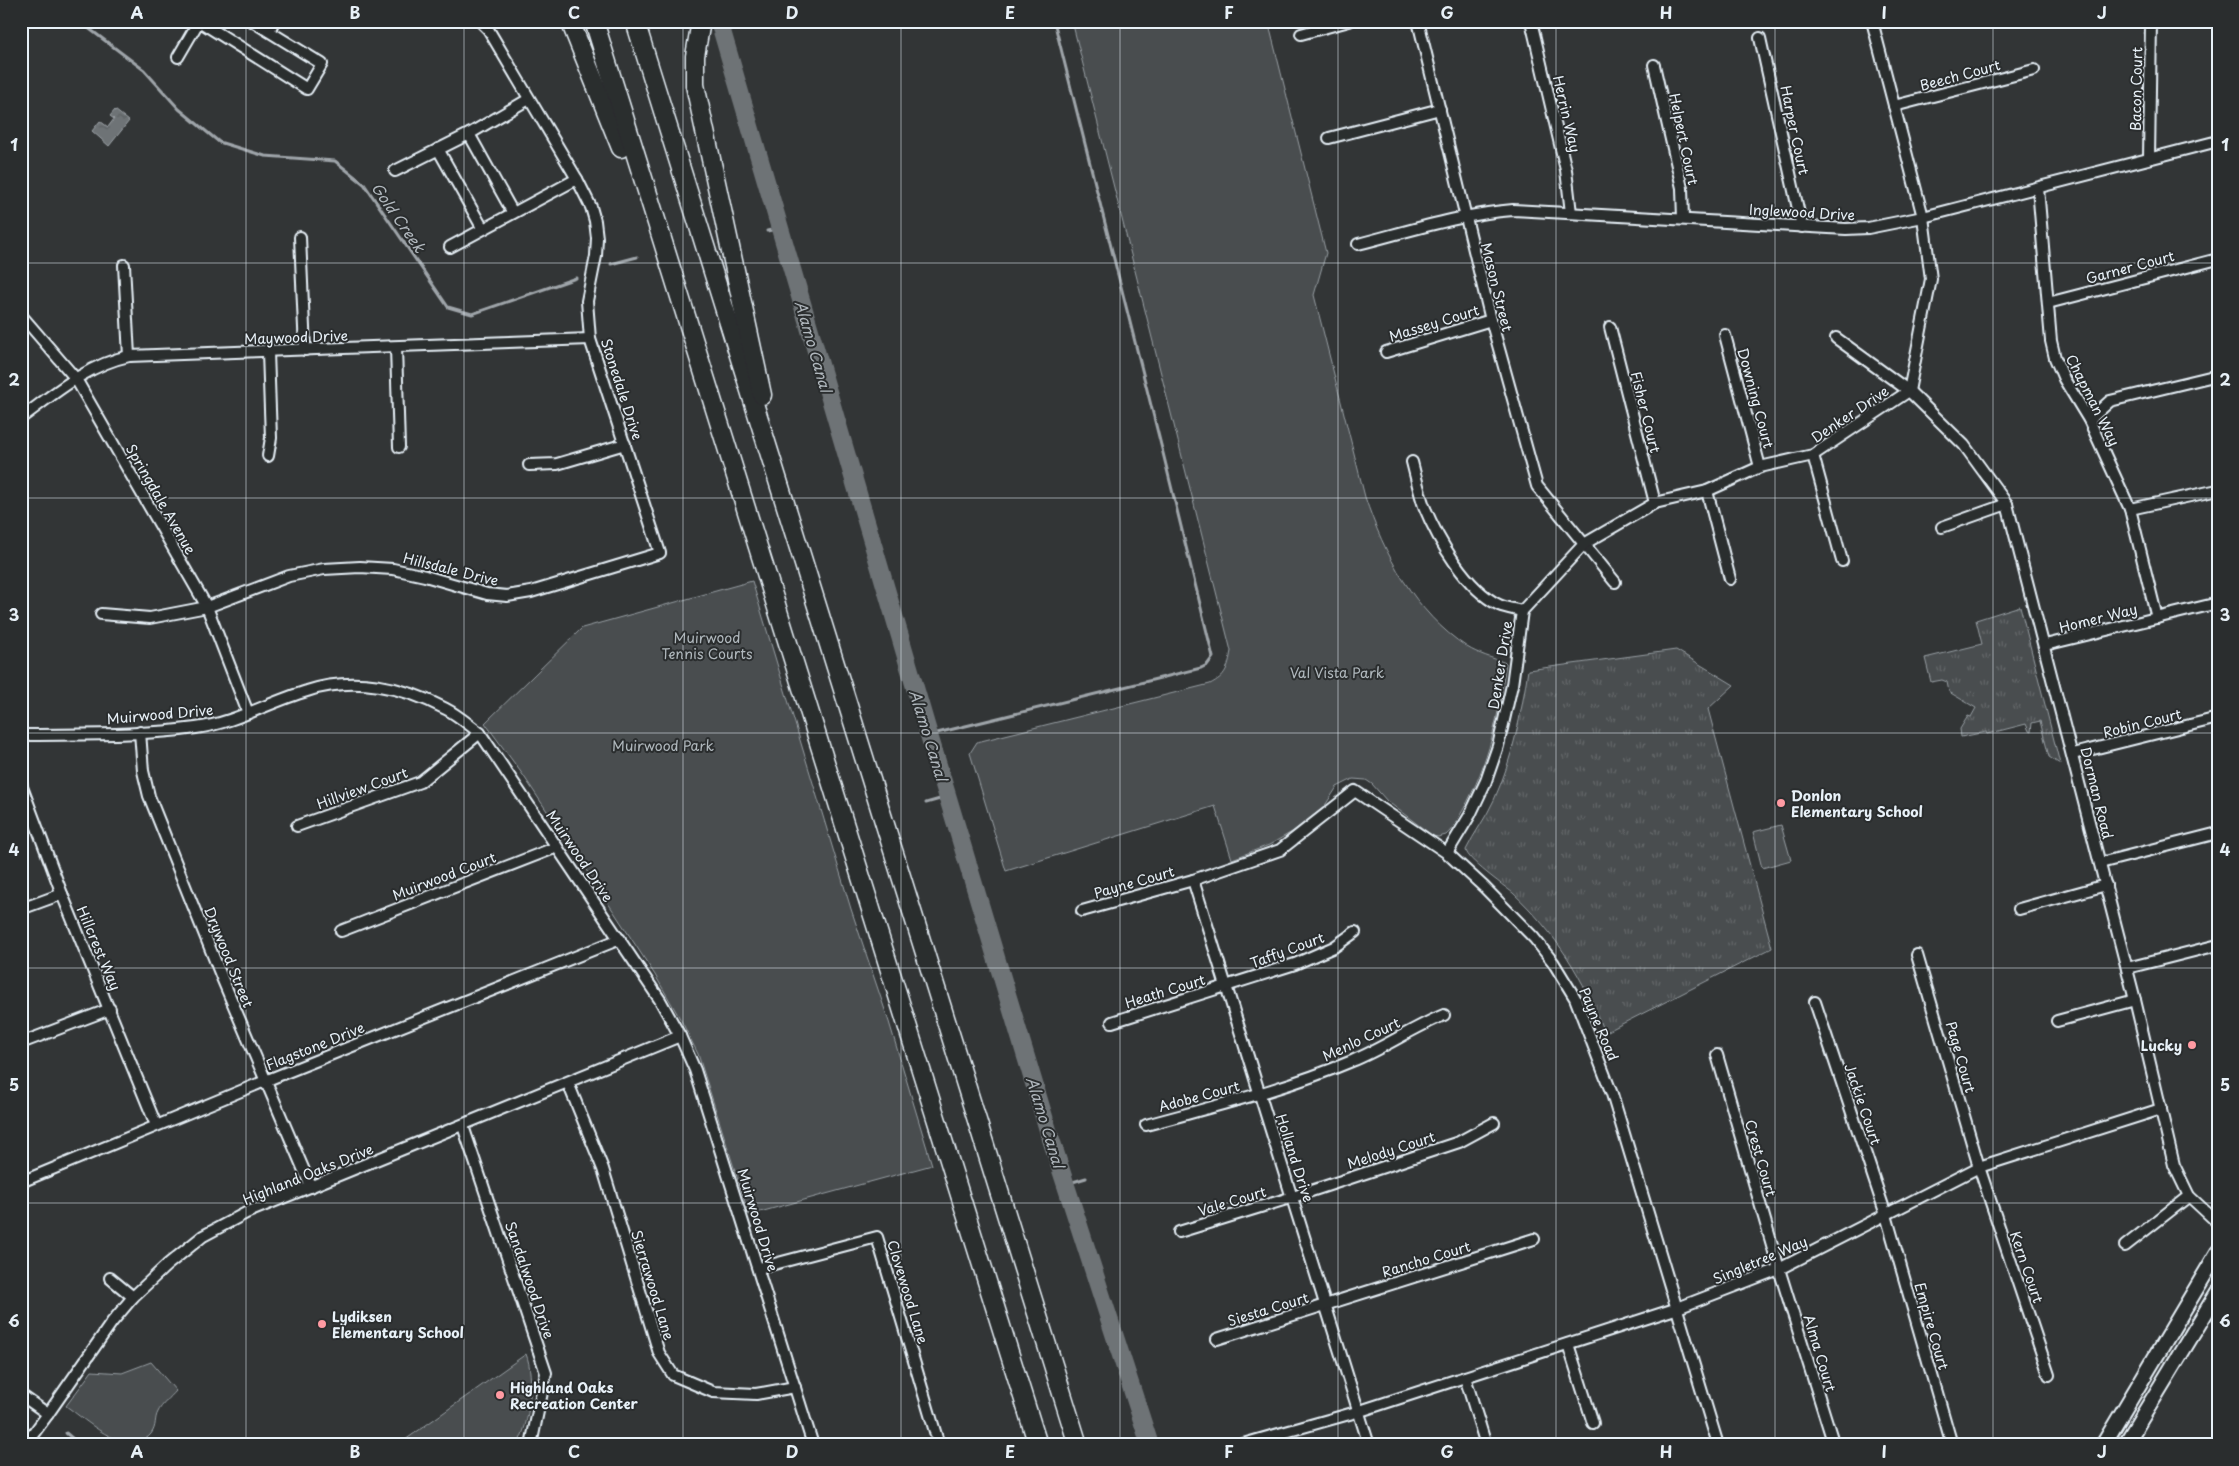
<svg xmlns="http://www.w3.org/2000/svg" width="2239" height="1466" viewBox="0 0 2239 1466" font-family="'Playpen Sans',sans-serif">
<defs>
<pattern id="grass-tufts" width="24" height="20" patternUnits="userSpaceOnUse" patternTransform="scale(1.25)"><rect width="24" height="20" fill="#494d4f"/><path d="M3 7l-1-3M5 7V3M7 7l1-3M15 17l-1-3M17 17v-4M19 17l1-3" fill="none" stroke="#636769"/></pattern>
<pattern id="water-ripples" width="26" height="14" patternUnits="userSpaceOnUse" patternTransform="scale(1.25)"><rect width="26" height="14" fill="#6e7376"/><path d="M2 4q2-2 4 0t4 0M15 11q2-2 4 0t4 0" fill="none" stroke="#5a5e60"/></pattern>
</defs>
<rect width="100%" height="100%" fill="#323536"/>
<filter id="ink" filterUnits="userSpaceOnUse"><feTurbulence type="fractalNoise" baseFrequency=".02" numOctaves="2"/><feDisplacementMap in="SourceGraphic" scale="10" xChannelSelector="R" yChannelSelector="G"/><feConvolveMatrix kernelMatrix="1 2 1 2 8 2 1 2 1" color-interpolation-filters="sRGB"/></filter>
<g filter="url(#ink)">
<!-- grass -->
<g fill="url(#grass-tufts)" stroke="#989fa4">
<path d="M2020 606 2060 764 2049 757 2040 721 2032 723 2031 732 2029 731 2026 724 1987 734 1986 732 1961 737 1960 729 1968 716 1971 717 1976 708 1949 692 1947 682 1942 680 1931 682 1925 658 1982 644 1976 620Z"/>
<path d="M1676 650 1734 685 1708 709 1772 948 1604 1033C1585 979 1555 932 1513 893 1503 885 1467 860 1466 850 1474 833 1486 818 1494 800 1513 758 1521 715 1528 670Z"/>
</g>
<!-- park -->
<g fill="#494d4f" stroke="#989fa4">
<path d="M1072 21H1268L1326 253 1314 295 1365 497C1384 554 1415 613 1467 647 1478 654 1493 658 1506 663 1499 714 1489 764 1463 810 1458 818 1454 828 1446 835L1438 837 1433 836 1387 801 1372 784 1366 780 1353 779 1337 787 1324 807 1292 832 1269 845 1232 859 1215 806 1006 871 970 753 977 742 1210 684C1226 676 1228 668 1231 651Z"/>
<path d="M752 581 851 909 889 1022 932 1165 749 1215 698 1054 682 1022 655 975 614 912 523 775 485 723 582 628Z"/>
<path d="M1781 825 1791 860 1762 868 1753 832Z"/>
<path d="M526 1354C535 1376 530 1425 517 1445H398Z"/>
<path d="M151 1362 176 1391C171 1397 161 1405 158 1412 154 1419 157 1426 151 1434 128 1460 86 1420 66 1406L92 1371 122 1373Z"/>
</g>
<!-- water -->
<path fill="url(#water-ripples)" stroke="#9fa5aa" d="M115 110 129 121 109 146 92 131 100 121 108 127 114 119 110 116Z"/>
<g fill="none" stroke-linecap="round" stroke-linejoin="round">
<!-- stream -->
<g stroke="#9fa5aa" stroke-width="3">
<path d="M79 21 144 70 179 109 219 142 265 156 335 161 364 184 448 307 472 314 576 278"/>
<path d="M767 231 781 228"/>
<path d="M611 264 637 257"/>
<path d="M929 735 1201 668 1207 665 1213 657 1163 453 1054 21"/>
<path d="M926 803 947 797"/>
<path d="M1066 1184 1086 1178"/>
<path d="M66 1433 80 1445"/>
</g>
<!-- river -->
<path stroke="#6e7376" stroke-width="18" d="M719 21 929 735 1048 1130 1150 1445"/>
<!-- street casing -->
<g stroke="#e8f1f8" stroke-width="14">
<g id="street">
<path d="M1418 21 1491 320 1537 486 1615 582"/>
<path d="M1531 21 1566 170 1571 213"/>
<path d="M269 31 274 21"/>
<path d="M1301 34 1349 21"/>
<path d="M1760 38 1802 227"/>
<path d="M178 57 199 21 307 89 322 64 252 21"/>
<path d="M1654 65 1682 188 1683 219"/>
<path d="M1894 106 2034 70"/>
<path d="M469 134 513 213"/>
<path d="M1329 138 1440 109"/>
<path d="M438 149 483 229"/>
<path d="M2149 158 2151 21"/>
<path d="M395 171 469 134 529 99"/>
<path d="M2038 188 2051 341 2055 358 2064 379 2089 420 2130 509 2157 618"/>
<path d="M300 237 305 350"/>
<path d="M1358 244C1409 231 1461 214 1513 210L1846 229 1868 228 1923 217 2218 141"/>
<path d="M450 247 577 179"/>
<path d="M124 265 129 356"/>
<path d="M2048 303 2218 259"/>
<path d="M21 315 76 379 207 607 248 713"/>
<path d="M1610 327 1655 503"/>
<path d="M1725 335 1760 467"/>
<path d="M1836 338 1909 391 1964 445 2007 504 2135 1000 2174 1165 2189 1196 2218 1223"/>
<path d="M396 347 399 447"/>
<path d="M1386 352 1491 320"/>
<path d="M21 418C55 393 87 365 129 356L590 339"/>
<path d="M2089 420 2110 401 2218 375"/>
<path d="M1813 455 1842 561"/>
<path d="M268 456 271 438 268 352"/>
<path d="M1412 462C1416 477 1419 492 1424 506 1438 540 1466 589 1499 605 1506 608 1514 609 1522 611"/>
<path d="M529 465 557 464 625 444"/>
<path d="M1707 491 1730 579"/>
<path d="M2130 509 2218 490"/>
<path d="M1942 527 2007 504"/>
<path d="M101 614 150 618 207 607 289 576 324 569 360 567 393 569 425 576 487 594 507 596 531 592 660 553 590 339 587 301 596 256 597 238 595 221 591 207 577 179 488 29 480 21"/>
<path d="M2045 645 2218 603"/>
<path d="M140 732 143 771 149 796 222 978 311 1187"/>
<path d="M21 735C79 734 138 736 196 728 235 723 269 702 307 691 354 676 403 686 446 709 458 715 469 725 480 733L660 1000 680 1036 695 1070 813 1445"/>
<path d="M2073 754 2218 718"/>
<path d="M21 781 22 787 62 894 156 1125"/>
<path d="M297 826 420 782 480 733"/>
<path d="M1447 853 1470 815 1486 781 1498 746 1512 685 1522 611 1584 544 1655 503 1707 491 1760 467 1813 455 1909 391 1931 279 1923 217 1872 21"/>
<path d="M2100 863 2218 833"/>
<path d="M1193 880 1369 1445"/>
<path d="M21 909 62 894"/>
<path d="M2019 909 2106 885"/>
<path d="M1082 911 1193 880 1280 850 1355 791 1447 853 1484 887 1534 938 1553 962 1575 998 1612 1094 1718 1445"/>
<path d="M341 931 557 847"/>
<path d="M1917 955 1979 1167 2049 1375"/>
<path d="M2127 968 2218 945"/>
<path d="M1815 1002 1886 1215 1952 1445"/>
<path d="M2057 1021 2135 1000"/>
<path d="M1112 1022 1295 964 1334 947 1355 932"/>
<path d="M21 1043 110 1009"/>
<path d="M1717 1055 1779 1269 1834 1445"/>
<path d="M568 1083 603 1169 659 1353 673 1375 713 1392 756 1394 795 1387"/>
<path d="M1146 1125C1215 1106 1286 1089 1352 1061 1384 1048 1412 1028 1444 1015"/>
<path d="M463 1126 546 1373 531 1445"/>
<path d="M21 1182 265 1081 620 939"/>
<path d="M1179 1232 1293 1197 1459 1142 1494 1123"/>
<path d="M2125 1246 2189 1196"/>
<path d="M759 1268 877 1237 939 1445"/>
<path d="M110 1278 133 1297"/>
<path d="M1217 1339 1534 1239"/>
<path d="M1568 1344 1593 1423"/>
<path d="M1465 1377 1486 1445"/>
<path d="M21 1395 48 1414"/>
<path d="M1243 1444 1360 1411 1675 1309 1779 1269 1979 1167 2161 1109"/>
<path d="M25 1445 48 1414 112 1322 133 1297 167 1265 203 1236 246 1213 680 1036"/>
</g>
</g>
<!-- secondary casing -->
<g stroke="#e8f1f8" stroke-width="18">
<g id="secondary">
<path d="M2103 1445 2218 1252"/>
<path d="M2125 1445 2218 1292"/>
</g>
</g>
<!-- highway casing -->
<g stroke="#e8f1f8" stroke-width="21">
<g id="highway">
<path d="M570 21 621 148"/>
<path d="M594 21 1038 1445"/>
<path d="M635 21 1078 1445"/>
<path d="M701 21 695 56V85L762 395"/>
</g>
</g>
<!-- street -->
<use href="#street" stroke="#2a2d2e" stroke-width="10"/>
<!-- secondary -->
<use href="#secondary" stroke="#2a2d2e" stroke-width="14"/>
<!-- highway -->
<use href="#highway" stroke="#2a2d2e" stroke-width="18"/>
</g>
</g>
<!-- grid -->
<path fill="none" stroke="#e8f1f8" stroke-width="1" stroke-opacity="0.55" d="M246 21V1445M464 21V1445M683 21V1445M901 21V1445M1120 21V1445M1338 21V1445M1556 21V1445M1775 21V1445M1993 21V1445M21 263H2218M21 498H2218M21 733H2218M21 968H2218M21 1203H2218"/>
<!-- markers -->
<g fill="#ff9aa2" stroke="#2a2d2e" stroke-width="2">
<circle cx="1781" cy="803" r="5"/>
<circle cx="2192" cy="1045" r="5"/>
<circle cx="322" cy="1324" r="5"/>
<circle cx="500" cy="1395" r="5"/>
</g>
<g text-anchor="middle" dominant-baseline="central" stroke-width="4" stroke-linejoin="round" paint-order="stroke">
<!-- street labels -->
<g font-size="14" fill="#e8f1f8" stroke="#2a2d2e">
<text transform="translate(1960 75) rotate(-15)">Beech Court</text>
<text transform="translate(2136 89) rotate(-89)">Bacon Court</text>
<text transform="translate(1567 114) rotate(77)">Herrin Way</text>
<text transform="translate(1795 130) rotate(78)">Harper Court</text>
<text transform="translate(1684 139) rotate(78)">Helpert Court</text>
<text transform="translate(1802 212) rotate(3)">Inglewood Drive</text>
<text transform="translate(2130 267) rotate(-15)">Garner Court</text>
<text transform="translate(1497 287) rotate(76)">Mason Street</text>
<text transform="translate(1434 323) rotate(-17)">Massey Court</text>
<text transform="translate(296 337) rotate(-2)">Maywood Drive</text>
<text transform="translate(622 389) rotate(72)">Stonedale Drive</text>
<text transform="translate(1756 398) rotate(75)">Downing Court</text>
<text transform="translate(2093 400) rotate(63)">Chapman Way</text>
<text transform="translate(1646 412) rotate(76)">Fisher Court</text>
<text transform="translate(1850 414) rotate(-34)">Denker Drive</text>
<text transform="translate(161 499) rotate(60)">Springdale Avenue</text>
<text transform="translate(451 569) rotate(14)">Hillsdale Drive</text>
<text transform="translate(2098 618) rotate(-14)">Homer Way</text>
<text transform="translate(1500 665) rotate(-81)">Denker Drive</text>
<text transform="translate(160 714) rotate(-5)">Muirwood Drive</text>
<text transform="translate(2142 723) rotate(-14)">Robin Court</text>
<text transform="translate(362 788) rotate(-20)">Hillview Court</text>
<text transform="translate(2097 793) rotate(76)">Dorman Road</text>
<text transform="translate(580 856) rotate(56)">Muirwood Drive</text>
<text transform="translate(444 876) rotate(-21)">Muirwood Court</text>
<text transform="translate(1134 882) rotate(-16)">Payne Court</text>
<text transform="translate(99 948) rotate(67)">Hillcrest Way</text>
<text transform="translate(1287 950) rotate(-20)">Taffy Court</text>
<text transform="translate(229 957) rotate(68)">Drywood Street</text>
<text transform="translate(1165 991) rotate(-17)">Heath Court</text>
<text transform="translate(1599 1024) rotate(67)">Payne Road</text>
<text transform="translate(1361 1039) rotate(-25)">Menlo Court</text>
<text transform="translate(315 1046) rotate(-22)">Flagstone Drive</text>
<text transform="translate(1961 1057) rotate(74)">Page Court</text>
<text transform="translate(1199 1096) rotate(-15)">Adobe Court</text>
<text transform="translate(1863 1104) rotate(71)">Jackie Court</text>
<text transform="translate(1391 1150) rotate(-18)">Melody Court</text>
<text transform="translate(1295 1158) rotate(72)">Holland Drive</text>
<text transform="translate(1761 1158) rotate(74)">Crest Court</text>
<text transform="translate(308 1174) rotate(-22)">Highland Oaks Drive</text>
<text transform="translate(1232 1201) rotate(-17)">Vale Court</text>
<text transform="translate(758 1220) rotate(73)">Muirwood Drive</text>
<text transform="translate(1426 1259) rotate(-17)">Rancho Court</text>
<text transform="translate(1760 1260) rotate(-23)">Singletree Way</text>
<text transform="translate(2027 1267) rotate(71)">Kern Court</text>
<text transform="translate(530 1280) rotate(71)">Sandalwood Drive</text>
<text transform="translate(653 1285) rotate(73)">Sierrawood Lane</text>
<text transform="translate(908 1292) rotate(73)">Clovewood Lane</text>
<text transform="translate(1268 1309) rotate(-17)">Siesta Court</text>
<text transform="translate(1932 1326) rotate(74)">Empire Court</text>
<text transform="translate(1820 1353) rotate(73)">Alma Court</text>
</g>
<!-- park labels -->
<g font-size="14" fill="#b0b8bd" stroke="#2a2d2e">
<text x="707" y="637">Muirwood<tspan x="707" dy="16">Tennis Courts</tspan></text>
<text x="1337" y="672">Val Vista Park</text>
<text x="663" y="745">Muirwood Park</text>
</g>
<!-- poi labels -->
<g font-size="14" font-weight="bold" fill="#e8f1f8" stroke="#2a2d2e" text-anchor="start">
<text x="1791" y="795">Donlon<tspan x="1791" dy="16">Elementary School</tspan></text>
<text x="2182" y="1045" text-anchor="end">Lucky</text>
<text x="332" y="1316">Lydiksen<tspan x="332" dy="16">Elementary School</tspan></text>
<text x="510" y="1387">Highland Oaks<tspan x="510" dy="16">Recreation Center</tspan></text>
</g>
<!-- water labels -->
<g font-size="15" font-style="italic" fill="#b1b8be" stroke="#2a2d2e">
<text transform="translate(399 217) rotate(55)">Gold Creek</text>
<text transform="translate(814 346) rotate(74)">Alamo Canal</text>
<text transform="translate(929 735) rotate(73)">Alamo Canal</text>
<text transform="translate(1046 1122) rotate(73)">Alamo Canal</text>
</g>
</g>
<!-- margin -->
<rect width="2239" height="1466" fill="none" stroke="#2a2d2e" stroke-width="55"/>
<rect x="28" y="28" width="2184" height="1410" fill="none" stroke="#e8f1f8" stroke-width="2"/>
<g font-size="16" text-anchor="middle" font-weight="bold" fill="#e8f1f8">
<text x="137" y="19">A</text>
<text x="355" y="19">B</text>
<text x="574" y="19">C</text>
<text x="792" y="19">D</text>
<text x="1010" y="19">E</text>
<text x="1229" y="19">F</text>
<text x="1447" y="19">G</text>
<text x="1666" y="19">H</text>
<text x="1884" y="19">I</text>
<text x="2102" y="19">J</text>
<text x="14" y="151">1</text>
<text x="2225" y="151">1</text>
<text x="14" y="386">2</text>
<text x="2225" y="386">2</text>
<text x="14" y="621">3</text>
<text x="2225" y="621">3</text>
<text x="14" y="856">4</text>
<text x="2225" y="856">4</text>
<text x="14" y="1091">5</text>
<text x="2225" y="1091">5</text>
<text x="14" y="1327">6</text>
<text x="2225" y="1327">6</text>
<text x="137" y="1458">A</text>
<text x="355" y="1458">B</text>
<text x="574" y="1458">C</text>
<text x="792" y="1458">D</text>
<text x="1010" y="1458">E</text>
<text x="1229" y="1458">F</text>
<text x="1447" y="1458">G</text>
<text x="1666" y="1458">H</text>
<text x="1884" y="1458">I</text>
<text x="2102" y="1458">J</text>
</g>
</svg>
